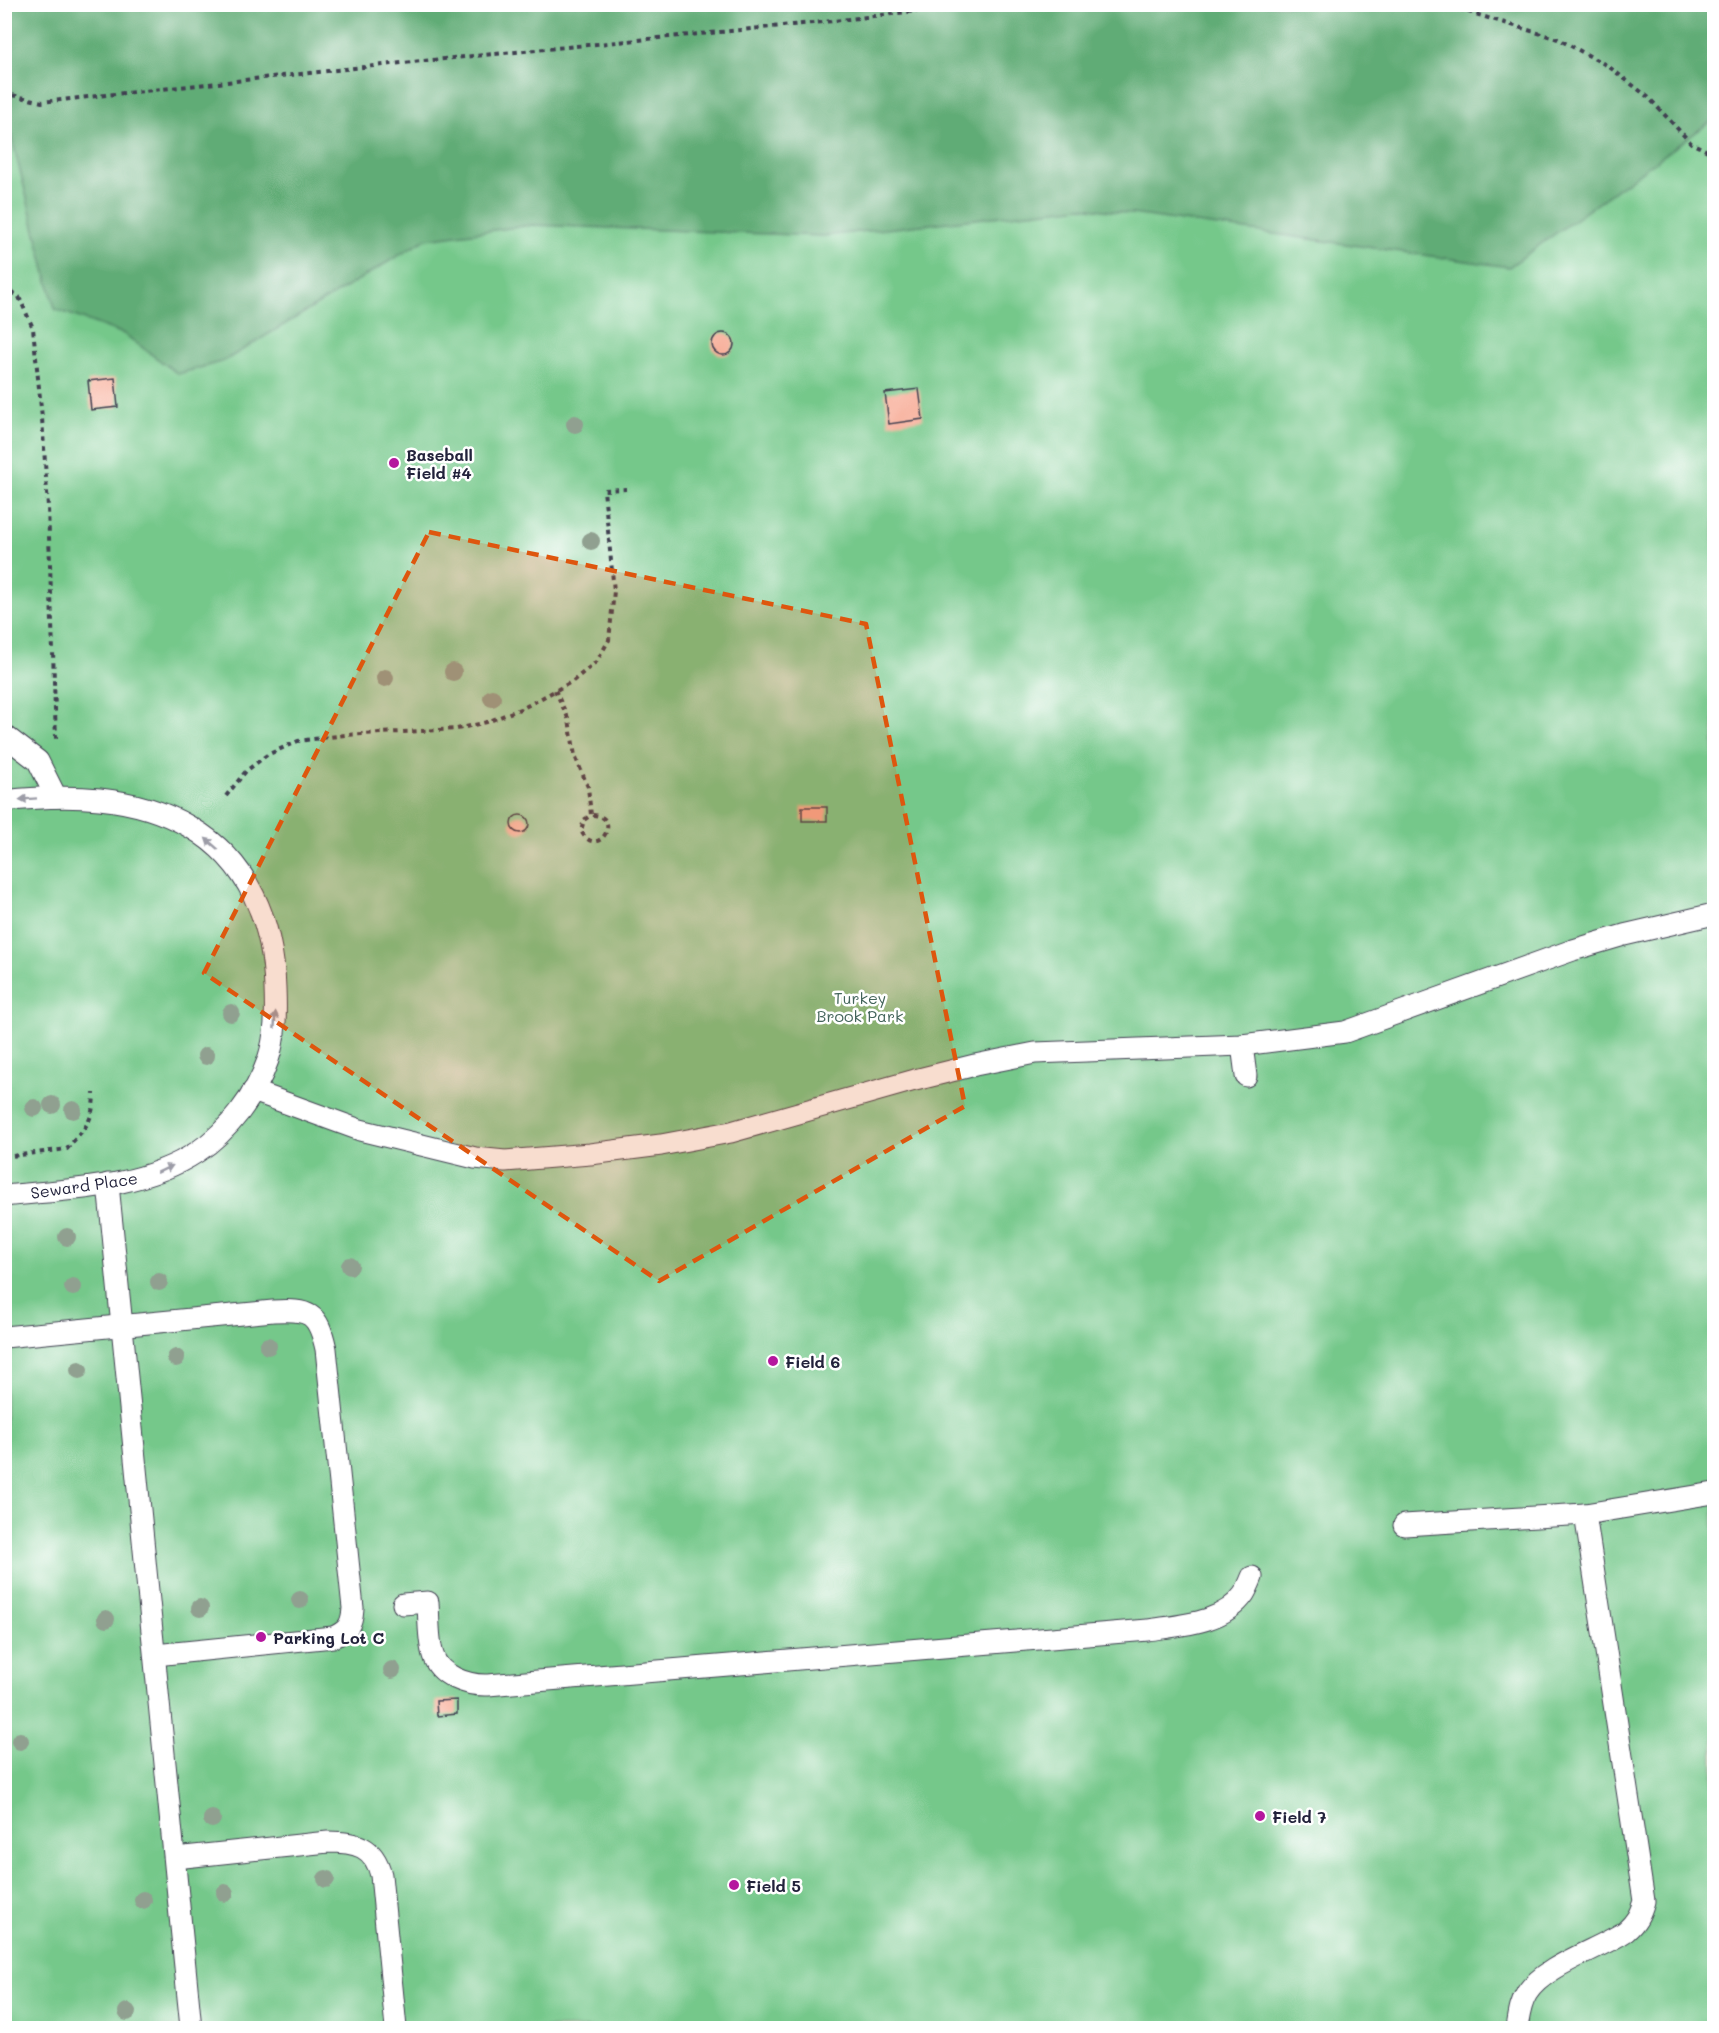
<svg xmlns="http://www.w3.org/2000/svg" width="1719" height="2033" viewBox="0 0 1719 2033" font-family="Mali,sans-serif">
<rect width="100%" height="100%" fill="#fff"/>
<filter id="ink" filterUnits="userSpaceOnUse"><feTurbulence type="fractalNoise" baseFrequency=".0167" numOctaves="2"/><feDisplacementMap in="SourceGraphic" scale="12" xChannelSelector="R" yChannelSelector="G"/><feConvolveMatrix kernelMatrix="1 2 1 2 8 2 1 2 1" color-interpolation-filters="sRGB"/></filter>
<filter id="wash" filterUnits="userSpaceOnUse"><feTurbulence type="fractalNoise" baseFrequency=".008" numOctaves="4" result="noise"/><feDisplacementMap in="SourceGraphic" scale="24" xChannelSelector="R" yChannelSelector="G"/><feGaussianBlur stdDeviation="1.35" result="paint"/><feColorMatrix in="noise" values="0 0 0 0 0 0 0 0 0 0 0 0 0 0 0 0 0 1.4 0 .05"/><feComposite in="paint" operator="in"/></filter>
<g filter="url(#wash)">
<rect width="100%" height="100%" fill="#eee9d0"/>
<!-- green -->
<path fill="#75c88a" stroke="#4c7562" stroke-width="1.5" d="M5 5H1714V2025L1690 2028H5Z"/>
<!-- forest -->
<path fill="#60ac76" stroke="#416758" stroke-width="1.5" d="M5 4 1714 5V119L1509 267 1082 207 823 236 532 225 426 239 224 361 178 374 124 334 55 309 9 127 5 123Z"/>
<g id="blocks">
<!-- building -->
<g fill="#f7aa94">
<circle cx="723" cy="344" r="11"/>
<path d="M115 378 118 407 91 410 88 381Z"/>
<path d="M919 389 923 419 889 424 885 393Z"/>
<rect x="802" y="807" width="25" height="14"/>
<circle cx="520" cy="824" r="9"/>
<path d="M457 1700V1714L437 1716 436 1701Z"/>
</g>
</g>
</g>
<g filter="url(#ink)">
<use href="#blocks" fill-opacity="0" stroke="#414051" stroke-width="1.5"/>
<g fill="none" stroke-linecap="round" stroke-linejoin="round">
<!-- service casing -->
<g stroke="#414051" stroke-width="23">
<g id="service">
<path d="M4 735 38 761 56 797"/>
<path d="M4 801C67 794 134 794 190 827 249 861 273 923 275 988 276 1013 276 1036 268 1060 256 1095 229 1131 197 1152 141 1189 69 1189 4 1196"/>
<path d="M1242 1045 1246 1076"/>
<path d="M253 1091 360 1130 475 1158 505 1161 590 1154 661 1145 731 1132 915 1080 975 1065 1035 1053 1242 1045 1345 1032 1573 950 1624 935 1714 914"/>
<path d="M108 1184 191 2028"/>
<path d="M4 1337 273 1311C309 1309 318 1312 326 1349L353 1608C352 1624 348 1631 333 1637L155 1655"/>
<path d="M1404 1525 1585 1514 1714 1493"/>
<path d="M403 1604 428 1602C429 1618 428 1639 433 1655 439 1676 468 1686 488 1685L1148 1630C1180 1625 1223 1624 1244 1594 1247 1589 1250 1582 1252 1577"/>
<path d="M175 1858 328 1842C356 1842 374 1846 381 1875L396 2028"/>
<path d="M1517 2028C1519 2016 1520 2004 1527 1993 1545 1965 1598 1950 1626 1931 1636 1922 1640 1915 1644 1901L1585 1514"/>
</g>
</g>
<!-- path -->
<g stroke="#414051" stroke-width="4" stroke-dasharray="4.5 4.5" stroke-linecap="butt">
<path d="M1442 4 1558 39 1608 66 1648 97 1691 143 1714 154"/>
<path d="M4 93 42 102 392 64 833 21 974 4"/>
<path d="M4 287 19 297 33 328 42 418 48 507 56 739"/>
<path d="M555 690 569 720 575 756 588 787 591 815 584 820 581 831C598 862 625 814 591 815"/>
<path d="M226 796 246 771 267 755 298 741 345 735 457 729 487 722 525 707 573 681 597 661 609 640 614 591 604 490 626 489"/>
<path d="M4 1006H5"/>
<path d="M4 1157 67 1149C85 1126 93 1125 94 1093"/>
</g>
<!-- service -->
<use href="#service" stroke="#fff" stroke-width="21"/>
</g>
<!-- trees -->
<g fill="#90a090">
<circle cx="575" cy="424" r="9"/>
<circle cx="591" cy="541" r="9"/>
<circle cx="453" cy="672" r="9"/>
<circle cx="385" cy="678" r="9"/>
<circle cx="492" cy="698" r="9"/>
<circle cx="231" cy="1013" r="9"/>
<circle cx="206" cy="1056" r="9"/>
<circle cx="52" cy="1105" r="9"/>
<circle cx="34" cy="1108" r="9"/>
<circle cx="73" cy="1110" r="9"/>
<circle cx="67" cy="1237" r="9"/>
<circle cx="350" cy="1266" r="9"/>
<circle cx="159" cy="1282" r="9"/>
<circle cx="73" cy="1287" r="9"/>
<circle cx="268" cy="1346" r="9"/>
<circle cx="176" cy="1358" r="9"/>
<circle cx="79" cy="1370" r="9"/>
<circle cx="300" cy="1600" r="9"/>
<circle cx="200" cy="1608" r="9"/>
<circle cx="106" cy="1619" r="9"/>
<circle cx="392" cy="1670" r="9"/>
<circle cx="20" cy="1741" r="9"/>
<circle cx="212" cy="1819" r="9"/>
<circle cx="326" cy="1879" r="9"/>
<circle cx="225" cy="1893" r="9"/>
<circle cx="143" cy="1900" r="9"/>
<circle cx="127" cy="2012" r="9"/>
</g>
<!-- one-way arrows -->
<defs><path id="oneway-solid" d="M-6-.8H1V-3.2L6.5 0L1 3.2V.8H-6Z" transform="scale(1.5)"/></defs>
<g fill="#9c9ca7">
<use href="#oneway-solid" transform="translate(28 799) rotate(176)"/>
<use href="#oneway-solid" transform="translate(212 844) rotate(-139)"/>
<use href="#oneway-solid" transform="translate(275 1020) rotate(-86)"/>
<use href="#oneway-solid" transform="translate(165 1169) rotate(-25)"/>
</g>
</g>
<!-- marked area -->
<path fill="#de560e" fill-opacity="0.2" stroke="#de560e" stroke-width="4.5" stroke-dasharray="12 8" stroke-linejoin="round" d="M429 532 866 624 965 1106 659 1281 204 973Z"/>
<!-- markers -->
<g fill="#b5179e" stroke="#fff" stroke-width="2">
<circle cx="394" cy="463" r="6"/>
<circle cx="773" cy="1361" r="6"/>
<circle cx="261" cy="1637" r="6"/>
<circle cx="1260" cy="1816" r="6"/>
<circle cx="734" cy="1885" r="6"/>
</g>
<g text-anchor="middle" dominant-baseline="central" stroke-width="5" stroke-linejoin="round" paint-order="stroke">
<!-- poi labels -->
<g font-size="16" font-weight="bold" fill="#22223b" stroke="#fff" text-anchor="start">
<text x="406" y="454">Baseball<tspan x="406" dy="18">Field #4</tspan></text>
<text x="785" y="1361">Field 6</text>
<text x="273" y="1637">Parking Lot C</text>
<text x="1272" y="1816">Field 7</text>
<text x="746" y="1885">Field 5</text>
</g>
<!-- park labels -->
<g font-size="16" fill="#43645b" stroke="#fff">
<text x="860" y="997">Turkey<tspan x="860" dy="18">Brook Park</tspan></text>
</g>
<!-- street labels -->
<g font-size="16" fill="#22223b" stroke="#fff">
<text transform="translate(84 1185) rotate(-8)">Seward Place</text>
</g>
</g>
<!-- margin -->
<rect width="1719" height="2033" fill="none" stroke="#fff" stroke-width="24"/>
</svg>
